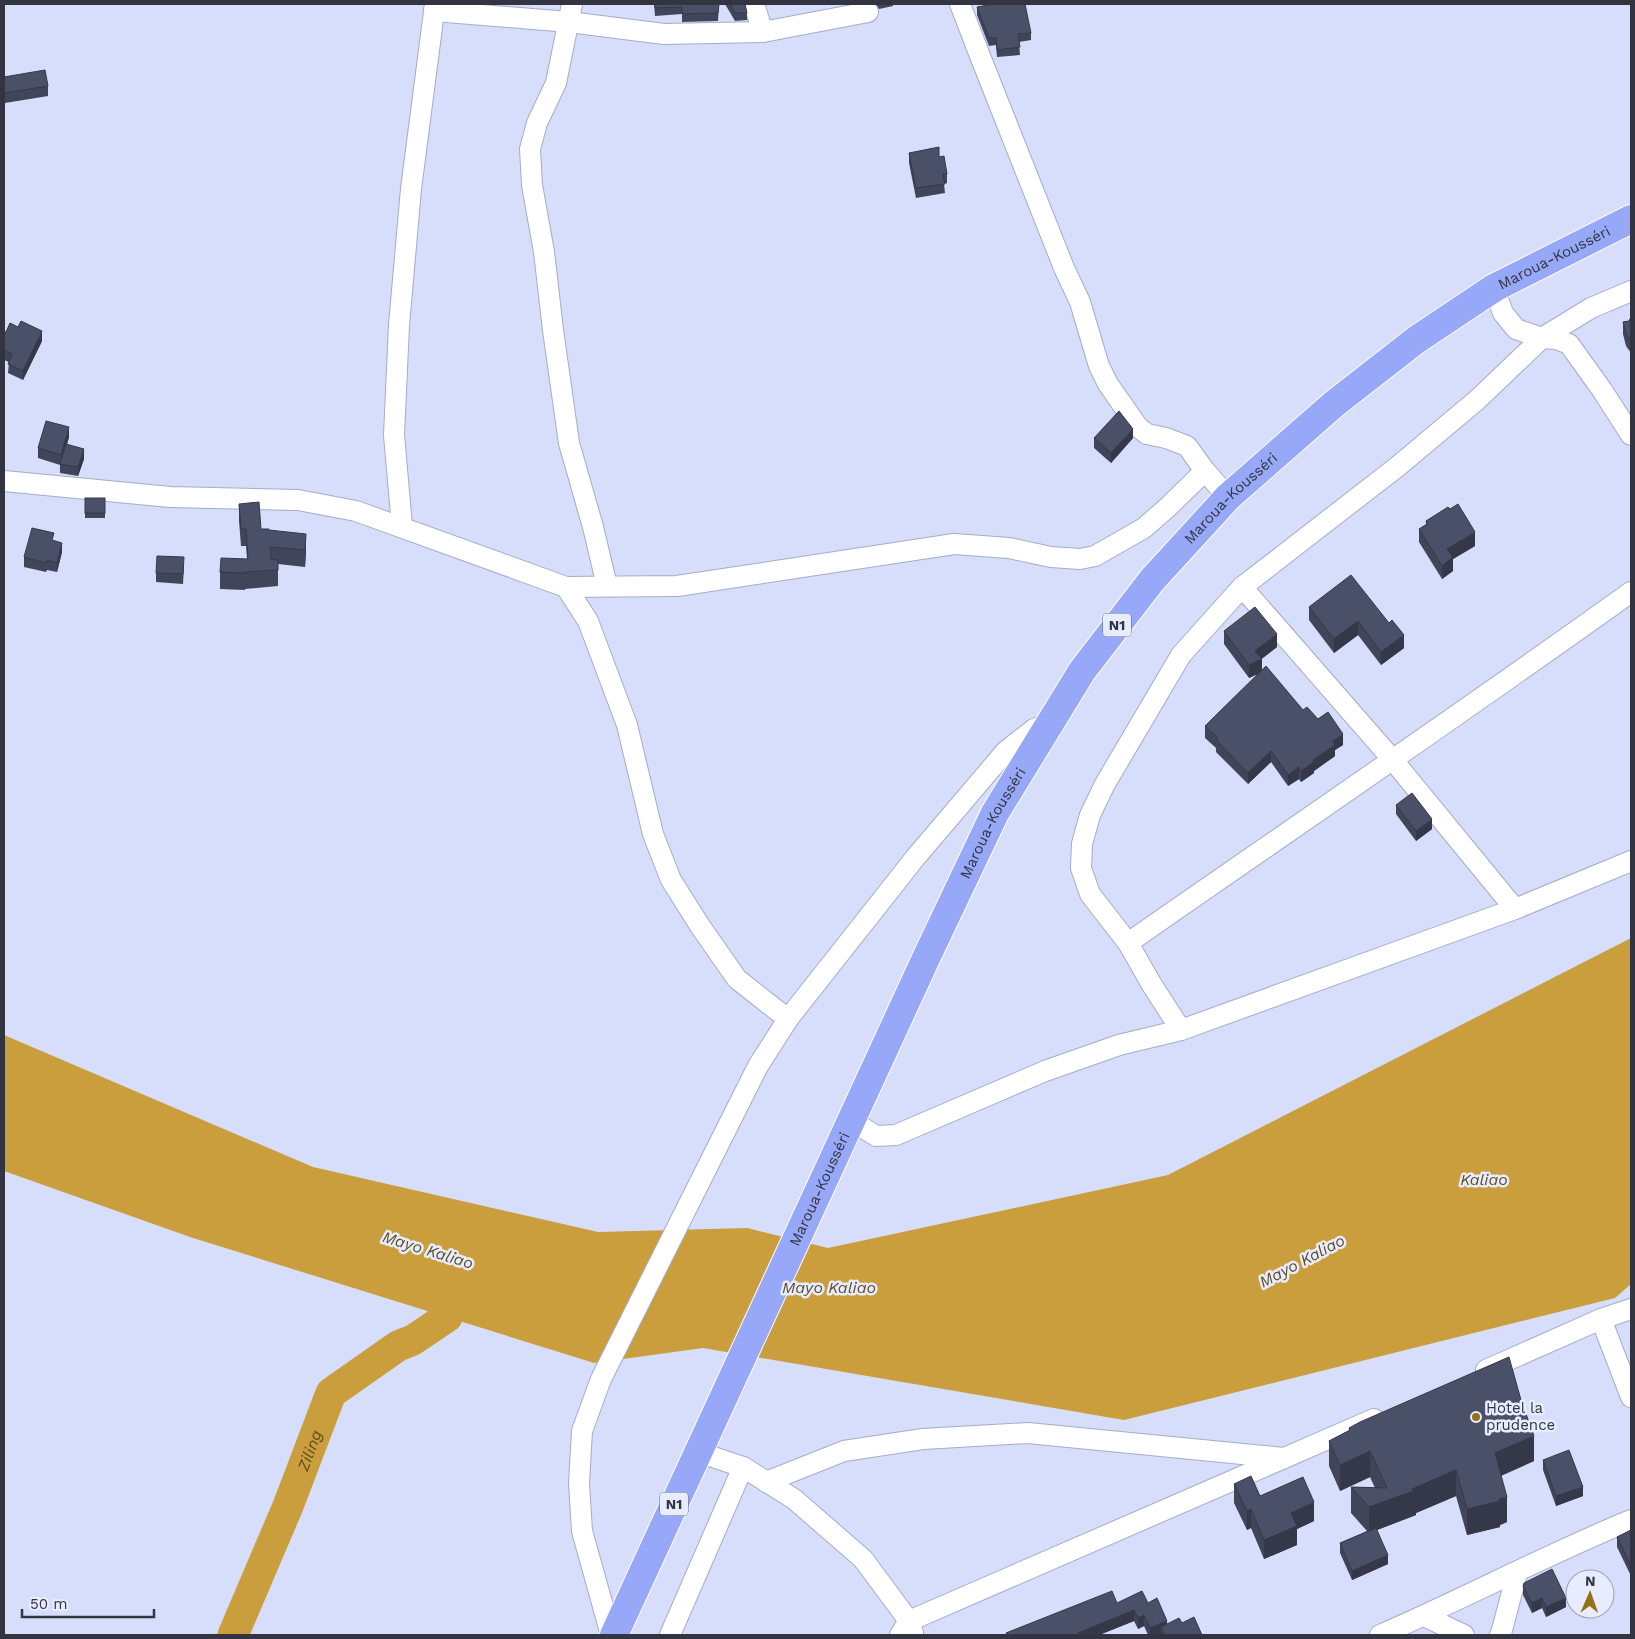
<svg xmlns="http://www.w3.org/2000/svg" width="1635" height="1639" viewBox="0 0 1635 1639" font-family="'Work Sans',sans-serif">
<rect width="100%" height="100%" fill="#d6defb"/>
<!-- water -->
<path fill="#ca9e3c" d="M1631 938V1284L1615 1298 1124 1420 703 1348 594 1363 190 1237 4 1171V1035L313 1167 598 1232 747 1228 828 1248 1168 1175Z"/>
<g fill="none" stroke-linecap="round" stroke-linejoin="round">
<!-- river -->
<path stroke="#ca9e3c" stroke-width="31" id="s1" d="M233 1635 288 1506 331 1393 398 1346 413 1340 447 1317"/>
<!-- street casing -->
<g stroke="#a5acc8" stroke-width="22">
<g id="street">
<path d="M572 4 556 83 537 123 530 149 532 185 544 252 553 330 569 443 593 527 607 586"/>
<path d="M754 4 763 32"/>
<path d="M960 4 980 56 1064 268 1080 302 1099 366 1108 384 1138 427 1147 434 1166 438 1187 446 1205 471 1228 497"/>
<path d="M434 11 569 22 664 34 763 32 868 12"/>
<path d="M1494 288 1503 313 1516 329 1542 338 1556 339 1569 344 1602 390 1631 435"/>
<path d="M4 481 170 497 298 500 356 511 566 587 588 621 627 725 653 834 671 880 700 926 737 979 788 1019"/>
<path d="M402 526 394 435 399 325 411 189 435 4"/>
<path d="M566 587 677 586 954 544 1009 548 1051 557 1080 559 1095 556 1144 528 1168 507 1205 471"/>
<path d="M1242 587 1392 759 1515 909"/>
<path d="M1128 943C1296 826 1465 711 1631 592"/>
<path d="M1181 1030 1152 985 1128 943 1090 894 1081 868 1082 844 1090 815 1105 784 1181 655 1242 587 1397 467 1477 400 1542 338 1591 308 1631 291"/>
<path d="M852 1121 876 1136 896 1135 1045 1071 1119 1045 1181 1030 1515 909 1631 861"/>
<path d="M1601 1319 1631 1397"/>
<path d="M1486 1370 1601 1319 1631 1309"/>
<path d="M698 1452 743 1467 794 1499 863 1559 909 1621 913 1633"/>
<path d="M766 1482 844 1451 923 1439 1028 1433 1284 1458"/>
<path d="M1424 1616 1464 1635"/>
<path d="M611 1635 582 1531 579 1483 582 1431 601 1379 758 1066 788 1019 915 858 1006 751 1034 729 1051 723"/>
<path d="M670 1635 743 1467"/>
<path d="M900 1635 909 1621 1374 1419"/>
<path d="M1380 1635C1465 1598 1546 1555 1631 1520"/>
<path d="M1500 1635 1502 1630 1517 1573"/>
</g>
</g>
<!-- highway casing -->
<g stroke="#fff" stroke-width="30">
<g id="highway">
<path id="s2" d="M614 1635 927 956 995 813 1082 671 1152 580 1228 497 1334 404 1416 340 1494 288 1631 219"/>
</g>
</g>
<!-- street -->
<use href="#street" stroke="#fff" stroke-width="20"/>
<!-- highway -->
<use href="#highway" stroke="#96a8f7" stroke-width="28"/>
</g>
<!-- wall -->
<g fill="#404559">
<path d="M654 4H719L718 21 682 22V14L655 16Z"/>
<path d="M725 4H745L747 13V20L735 21Z"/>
<path d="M876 4H893V6L879 9Z"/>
<path d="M977 7 1031 33V40L1019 42 1020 55 997 57 996 45 989 46 977 15Z"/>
<path d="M4 77 48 86V96L5 103 4 96Z"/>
<path d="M909 153 939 157 947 174V183L944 184 945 193 916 198 909 163Z"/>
<path d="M1631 317V353L1626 346 1623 334V322L1629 321Z"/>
<path d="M4 332 42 341 23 380 8 373 9 362 4 360Z"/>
<path d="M69 437 67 444 84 459 78 476 60 473V465L38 458V448Z"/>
<path d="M1094 438H1133L1111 463 1094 448Z"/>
<rect x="85" y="498" width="20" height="20"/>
<path d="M239 504 261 529 269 530 306 551 305 567 278 564V586L245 589V590L220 589V572L247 559 246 546H241L239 521Z"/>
<path d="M1426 521 1475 546 1453 559V571L1442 579 1419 542V529L1426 525Z"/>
<path d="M54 541 62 552 57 572 47 570 46 572 24 567V557Z"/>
<path d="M184 566 183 584 156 582V573Z"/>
<path d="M1309 607 1389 623 1404 648 1381 665 1358 635 1334 653 1309 620Z"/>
<path d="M1224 631 1277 647 1261 659 1262 670 1303 710 1318 719 1343 745 1335 750V756L1314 771V773L1301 782 1299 779 1288 786 1271 762 1248 784 1216 752V748L1205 738V726L1258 674 1249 678 1224 644Z"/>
<path d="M1396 805 1432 829 1416 841 1396 814Z"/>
<path d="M1521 1400 1534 1461 1501 1476 1507 1522 1500 1525V1527L1467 1535 1456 1496 1416 1513V1515L1377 1530 1388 1564 1352 1580 1340 1553V1543L1367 1531 1351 1513V1487L1375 1488 1370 1477 1340 1491 1329 1466V1441L1349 1431V1428Z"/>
<path d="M1543 1460 1583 1496 1556 1506 1543 1470Z"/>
<path d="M1234 1484 1260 1496 1314 1521 1297 1529V1545L1264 1559 1251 1528 1247 1530 1234 1503Z"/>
<path d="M1631 1530V1576L1617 1547V1537Z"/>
<path d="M1523 1586 1566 1607 1546 1617 1542 1608 1532 1613 1523 1595Z"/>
<path d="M1117 1603H1148L1167 1624 1182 1623 1202 1635H1148L1144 1626 1138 1629 1134 1621 1099 1635H1006V1633Z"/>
</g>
<!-- shaded-wall -->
<g fill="#343849">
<path d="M42 331V341L23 380V371Z"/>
<path d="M69 427V437L61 465V455Z"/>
<path d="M1133 429V438L1111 463V453Z"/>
<path d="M84 449V459L78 476V467Z"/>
<path d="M1475 532V546L1453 559V571L1442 579V566L1447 549Z"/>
<path d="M306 534V551L305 567V550Z"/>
<path d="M62 543V552L57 572V563Z"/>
<path d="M1358 621V635L1334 653V639Z"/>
<path d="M1277 634V647L1259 661 1262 659V672L1249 678V665L1255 651Z"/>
<path d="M1404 635V648L1381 665V652Z"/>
<path d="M1343 734V745L1335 750V756L1314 771V773L1301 782V771L1333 741Z"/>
<path d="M1271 751V762L1248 784V773Z"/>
<path d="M1299 767V779L1288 786V775Z"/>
<path d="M1432 819V829L1416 841V831Z"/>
<path d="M1534 1436V1461L1495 1478V1453Z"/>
<path d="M1370 1451V1477L1340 1491V1465Z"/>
<path d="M1456 1470V1496L1416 1513V1515L1369 1533V1507Z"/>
<path d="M1583 1487V1496L1556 1506V1496Z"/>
<path d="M1507 1497V1522L1500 1525V1527L1467 1535V1509Z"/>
<path d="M1314 1502V1521L1297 1529V1545L1264 1559V1540L1291 1513Z"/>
<path d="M1251 1509V1528L1247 1530V1511Z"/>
<path d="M1388 1555V1564L1352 1580V1571Z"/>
<path d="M1542 1598V1608L1532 1613V1603Z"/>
<path d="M1566 1598V1607L1546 1617V1607Z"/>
<path d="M1134 1610V1621L1099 1635H1078V1633Z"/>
<path d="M1144 1615V1626L1138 1629V1618Z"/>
<path d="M1167 1621V1632L1161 1627V1635H1150V1628Z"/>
</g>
<!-- building -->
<g fill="#4a5068" stroke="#343849">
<path d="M655 4H719L718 13 682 14V7L655 8Z"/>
<path d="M730 4H745L747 13H735Z"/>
<path d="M993 4H1025L1031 33 1018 34 1020 47 997 50 996 38H989L977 7Z"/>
<path d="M45 70 48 86 5 93 4 87V77Z"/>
<path d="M939 147V157L944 156 947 174H943L945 184 916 188 909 153Z"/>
<path d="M1631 317V341L1626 334 1623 322 1629 321Z"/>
<path d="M21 321 42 331 23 371 8 364 12 354 4 350V332H6L10 323 18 327Z"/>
<path d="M1119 411 1133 429 1111 453 1094 438Z"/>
<path d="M46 421 69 427 61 455 38 448Z"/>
<path d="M66 444 84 449 78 467 60 464Z"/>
<rect x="85" y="498" width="20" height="15"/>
<path d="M259 502 261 529H269V530L306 534 305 550 270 547 271 559 278 560V570L245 572V573L220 572 221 558 248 559 246 529H241L239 504Z"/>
<path d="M1458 504 1475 532 1447 549 1453 557 1442 566 1419 529 1427 524 1426 521 1448 507 1450 509Z"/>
<path d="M32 528 54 533 52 540 62 543 57 563 47 560 46 563 24 557Z"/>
<path d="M157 556 184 557 183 574 156 573Z"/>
<path d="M1351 575 1389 623 1392 620 1404 635 1381 652 1358 621 1334 639 1309 607Z"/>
<path d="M1255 607 1277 634 1255 651 1262 659 1249 665 1224 631Z"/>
<path d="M1266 666 1303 710 1307 707 1318 719 1328 712 1343 734 1333 741 1335 745 1313 760 1314 762 1301 771 1299 767 1288 775 1271 751 1248 773 1216 740 1218 738 1205 726Z"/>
<path d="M1412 793 1432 819 1416 831 1396 805Z"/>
<path d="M1509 1357 1521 1400 1534 1436 1495 1453 1507 1497 1499 1499 1500 1501 1467 1509 1456 1470 1412 1489 1416 1490 1369 1507 1351 1487 1387 1488 1370 1451 1340 1465 1329 1441 1350 1430 1349 1428 1360 1422Z"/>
<path d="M1569 1450 1583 1487 1556 1496 1543 1460Z"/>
<path d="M1251 1476 1260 1496 1303 1477 1314 1502 1291 1513 1297 1526 1264 1540 1251 1509 1247 1511 1234 1484Z"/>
<path d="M1376 1528 1388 1555 1352 1571 1340 1543Z"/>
<path d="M1631 1530V1566L1617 1537Z"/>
<path d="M1552 1569 1566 1598 1546 1607 1542 1598 1532 1603 1523 1586 1524 1583Z"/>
<path d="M1112 1591 1117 1603 1142 1591 1148 1603 1157 1598 1167 1621 1150 1628 1144 1615 1138 1618 1134 1610 1078 1633V1635H1007L1006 1633Z"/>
<path d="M1194 1617 1202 1635H1165L1161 1627 1179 1618 1182 1623Z"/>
</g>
<!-- markers -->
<circle fill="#947018" stroke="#e7ecfe" stroke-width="2" cx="1476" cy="1417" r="5"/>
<g text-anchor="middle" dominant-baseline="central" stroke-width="5" stroke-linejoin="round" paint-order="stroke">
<!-- shield labels -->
<g fill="#e7ecfe" stroke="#686c7a" stroke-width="1">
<rect x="1103" y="613.5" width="28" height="23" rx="4"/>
<rect x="660" y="1492.5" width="28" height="23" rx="4"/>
</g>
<g font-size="14" font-weight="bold" fill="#323541">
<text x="1117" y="625">N1</text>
<text x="674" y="1504">N1</text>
</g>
<!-- street labels -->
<g font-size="15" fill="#323541" stroke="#e7ecfe">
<text stroke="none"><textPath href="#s2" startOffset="1706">Maroua-Kousséri</textPath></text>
<text stroke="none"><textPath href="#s2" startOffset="1301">Maroua-Kousséri</textPath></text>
<text stroke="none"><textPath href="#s2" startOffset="896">Maroua-Kousséri</textPath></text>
<text stroke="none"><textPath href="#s2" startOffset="491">Maroua-Kousséri</textPath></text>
</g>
<!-- poi labels -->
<g font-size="15" fill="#323541" stroke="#e7ecfe" text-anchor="start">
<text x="1486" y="1408">Hotel la<tspan x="1486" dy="17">prudence</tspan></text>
</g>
<!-- water labels -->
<g font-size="16" font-style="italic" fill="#5f4c24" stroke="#e7ecfe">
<text x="1484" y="1179">Kaliao</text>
<text transform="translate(428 1250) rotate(17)">Mayo Kaliao</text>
<text transform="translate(1302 1261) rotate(-28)">Mayo Kaliao</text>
<text x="829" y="1287">Mayo Kaliao</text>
<text stroke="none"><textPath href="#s1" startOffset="200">Ziling</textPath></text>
</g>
</g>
<!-- border -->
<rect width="1635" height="1639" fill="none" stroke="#323541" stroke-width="10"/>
<!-- north arrow -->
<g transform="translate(1590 1594) rotate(2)"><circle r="24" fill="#e7ecfe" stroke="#9fa3b2"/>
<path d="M0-4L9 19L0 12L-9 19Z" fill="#947018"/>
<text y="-8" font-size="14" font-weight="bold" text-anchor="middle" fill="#323541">N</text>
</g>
<!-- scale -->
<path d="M22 1609v8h132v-8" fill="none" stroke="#323541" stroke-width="2.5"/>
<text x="30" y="1609" font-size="15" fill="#323541" stroke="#e7ecfe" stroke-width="4" paint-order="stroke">50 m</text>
</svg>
